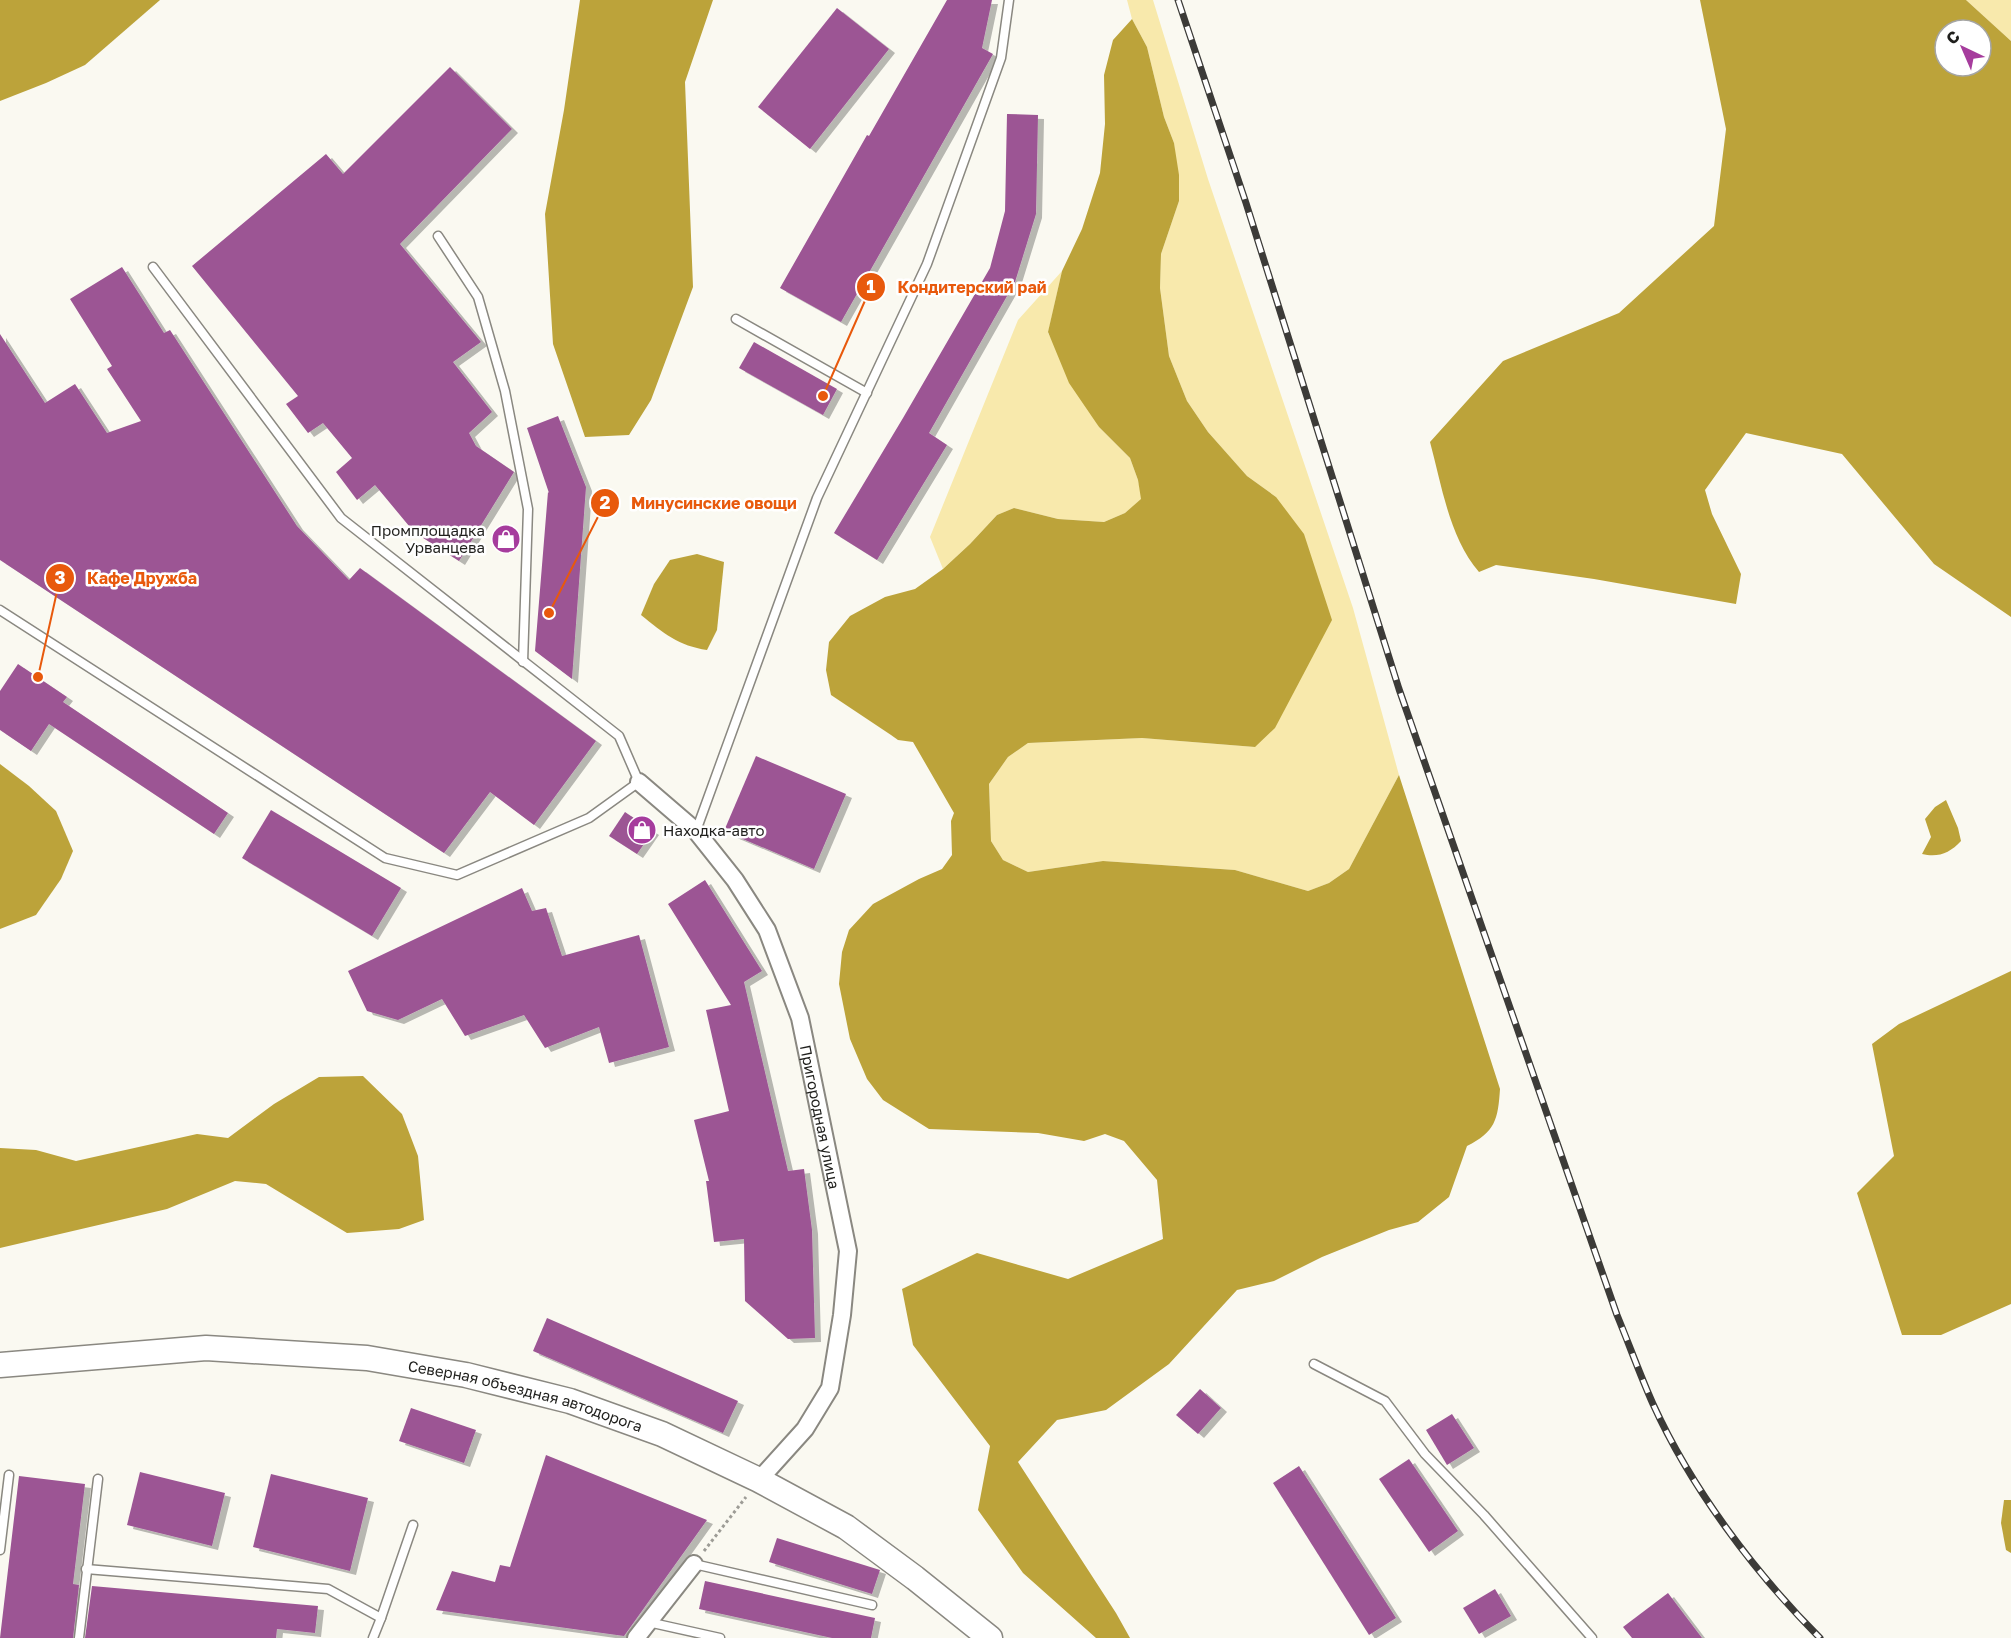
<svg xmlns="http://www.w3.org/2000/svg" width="2011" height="1638" viewBox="0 0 2011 1638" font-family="'Golos Text',sans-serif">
<defs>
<filter id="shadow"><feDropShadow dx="6" dy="4" stdDeviation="0" flood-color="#0004"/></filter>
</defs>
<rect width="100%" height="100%" fill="#faf9f1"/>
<!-- green -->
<g fill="#f8e9ac">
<path d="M1127 0H1153L1208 179 1353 608 1399 775 1349 869 1329 883 1308 891 1235 870 1103 861 1028 872 1003 860 991 841 989 784 1008 757 1028 743 1142 738 1255 747 1276 497 1247 476 1208 432 1187 401 1169 356 1160 288 1161 254 1179 201 1174 143 1164 117 1147 47 1132 19Z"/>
<path d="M1966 0H2011V41Z"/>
<path d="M1062 271 1048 333 1099 427 1130 458 1138 480 1142 499 1125 513 1104 522 1058 519 1014 508 997 515 970 544 943 569 930 537 1018 320Z"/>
</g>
<!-- water -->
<g fill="#bca33a" fill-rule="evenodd">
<path d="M0 0H160L85 65 46 83 0 101Z"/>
<path d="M580 0H713L685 82 693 287 651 400 629 435 585 437 553 344 545 214 564 110Z"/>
<path d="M1700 0H1966L2011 41V617L1934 564 1842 454 1746 433 1705 490 1712 514 1741 574 1736 604 1594 579 1496 565 1479 572C1449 537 1442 486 1430 442L1503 361 1619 313 1714 226 1726 129ZM1945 30H1981V66H1945Z"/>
<path d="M1132 19 1147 47 1164 117 1174 143 1179 175V201L1161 254 1160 288 1169 356 1187 401 1208 432 1247 476 1276 497 1304 534 1332 620 1275 728 1255 747 1142 738 1028 743 1008 757 989 784 991 841 1003 860 1028 872 1103 861 1235 870 1308 891 1329 883 1349 869 1399 775 1500 1089C1498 1120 1495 1132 1467 1146L1449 1197 1418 1222 1389 1230 1322 1257 1274 1281 1237 1290 1169 1364 1106 1410 1057 1420 1018 1462 1116 1613 1130 1638H1096L1023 1573 978 1510 990 1446 913 1345 902 1289 977 1253 1068 1279 1163 1239 1157 1180 1124 1141 1105 1134 1084 1141 1038 1133 929 1129 883 1100 867 1079 850 1039 839 984 842 952 849 930 873 904 919 879 942 869 952 855 951 821 954 813 913 742 898 740 891 735 831 695 826 670 829 642 850 616 885 597 915 589 943 569 970 544 997 515 1014 508 1058 519 1104 522 1125 513 1141 499 1138 480 1130 458 1099 427 1069 383 1048 332 1062 271 1082 229 1100 173 1105 124 1104 75 1113 40Z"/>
<path d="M697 554 724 562 717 630 707 650C679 646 663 633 641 615L654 584 670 560Z"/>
<path d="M0 764 29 786 56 811 73 851 61 879 36 915 0 929Z"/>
<path d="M1946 800 1958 828 1961 841C1950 853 1938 858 1922 854L1931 837 1925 819 1935 807Z"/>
<path d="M2011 971V1304L1941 1335H1902L1857 1193 1894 1156 1872 1044 1899 1024Z"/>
<path d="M363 1076 402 1114 418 1156 424 1220 399 1229 347 1233 266 1184 235 1181 167 1209 0 1248V1148L36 1150 76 1161 197 1134 228 1138 274 1104 319 1077Z"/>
<path d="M2004 1500H2011V1553L2006 1550 2001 1523Z"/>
</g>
<!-- building -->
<g fill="#9c5594" filter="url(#shadow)">
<path d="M947 0H992L982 48 993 54 841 322 780 288 867 135 869 136Z"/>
<path d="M837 8 889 49 810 149 758 107Z"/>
<path d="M450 67 512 129 400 244 481 342 453 362 492 412 469 433 476 446 514 472 459 561 414 532 375 485 357 500 336 472 352 458 323 423 308 433 286 404 298 396 192 266 326 154 343 174Z"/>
<path d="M1007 114 1038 115 1036 214 1015 282 929 433 947 445 877 560 834 533 903 418 990 268 1005 211Z"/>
<path d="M122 267 164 333 170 330 297 526 349 580 360 568 596 741 534 825 490 792 444 853 0 560V334L45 403 75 384 107 433 141 421 107 369 112 366 70 299Z"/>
<path d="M754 342 837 389 823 415 739 368Z"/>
<path d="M558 416 586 487 572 679 535 651 548 492 549 493 527 428Z"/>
<path d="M18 664 67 697 63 702 228 813 214 834 49 724 31 751 0 730V691Z"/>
<path d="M756 756 846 794 814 869 724 831Z"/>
<path d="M271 810 401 888 372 936 242 858Z"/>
<path d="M625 812 653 831 637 854 609 836Z"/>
<path d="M705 880 762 971 744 982 788 1171 804 1169 812 1230 815 1338 788 1339 745 1301 744 1239 714 1242 706 1181H709L694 1120 729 1111 706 1010 731 1005 668 904Z"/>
<path d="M522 888 532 911 546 908 562 956 639 935 669 1047 609 1063 599 1027 545 1048 524 1015 465 1036 442 999 398 1020 367 1011 348 971Z"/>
<path d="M547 1318 738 1401 723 1433 533 1351Z"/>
<path d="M1200 1389 1221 1408 1198 1434 1176 1415Z"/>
<path d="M411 1408 476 1430 464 1463 399 1441Z"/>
<path d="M1452 1414 1474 1448 1447 1465 1426 1430Z"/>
<path d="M546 1455 707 1520 624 1636 436 1610 452 1571 495 1582 500 1565 510 1567Z"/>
<path d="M1409 1459 1458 1531 1429 1552 1379 1479Z"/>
<path d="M1299 1466 1396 1618 1369 1635 1273 1483Z"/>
<path d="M140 1472 225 1493 212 1546 127 1525Z"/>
<path d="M271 1474 368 1498 350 1571 253 1547Z"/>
<path d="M19 1476 85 1484 73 1584 79 1585 73 1638H0Z"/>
<path d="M777 1538 880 1570 872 1594 769 1562Z"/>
<path d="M705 1581 875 1618 871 1638H832L699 1609Z"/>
<path d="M92 1586 318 1606 315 1633 277 1629 276 1638H85Z"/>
<path d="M1495 1589 1511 1616 1479 1634 1463 1608Z"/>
<path d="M1668 1593 1702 1638H1632L1623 1627Z"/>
</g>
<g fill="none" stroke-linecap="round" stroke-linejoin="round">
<!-- lane casing -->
<g stroke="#8a8881" stroke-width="11">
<g id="lane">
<path d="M438 236 478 297 505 391 528 509 523 662"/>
<path d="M736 319 867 393"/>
<path d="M0 610 385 858 457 875 589 818 639 782 619 736 341 518 153 267"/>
<path d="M696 831 817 498 927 264 1001 58 1009 0"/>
<path d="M1314 1364 1385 1401 1425 1454 1484 1515 1592 1638"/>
<path d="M0 1550 9 1475"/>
<path d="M694 1564 872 1605"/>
<path d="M86 1569 328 1589 381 1618"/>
<path d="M648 1622 720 1638"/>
<path d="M79 1638 98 1479"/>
<path d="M373 1638 381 1618 413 1525"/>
</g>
</g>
<!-- street casing -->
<g stroke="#8a8881" stroke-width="20">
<g id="street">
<path id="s1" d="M639 782 696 831 735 880 767 930 800 1018 848 1251 842 1315 830 1388 805 1429 759 1480"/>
<path d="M636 1638 694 1564"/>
</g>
</g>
<!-- secondary casing -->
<g stroke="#8a8881" stroke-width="27">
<g id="secondary">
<path id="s2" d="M0 1365 206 1348 367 1358 466 1375 570 1401 662 1434 759 1480 846 1527 915 1578 990 1638"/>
</g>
</g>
<!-- path -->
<path stroke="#9d9c96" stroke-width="3" stroke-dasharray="3 3" stroke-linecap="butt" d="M704 1551 746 1497"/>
<!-- lane -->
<use href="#lane" stroke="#fff" stroke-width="8"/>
<!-- street -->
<use href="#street" stroke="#fff" stroke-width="16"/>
<!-- secondary -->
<use href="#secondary" stroke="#fff" stroke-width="24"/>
<!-- rail casing -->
<g stroke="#3c3b38" stroke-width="7">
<path id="rail" d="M1178 0 1246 203 1399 689 1617 1315C1629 1344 1640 1375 1653 1404 1691 1488 1755 1573 1820 1638"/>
</g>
<!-- rail -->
<use href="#rail" stroke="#fff" stroke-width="4.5" stroke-dasharray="14" stroke-linecap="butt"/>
</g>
<!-- icons -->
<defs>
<g id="shop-disc" transform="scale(1.5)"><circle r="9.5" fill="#a63c9d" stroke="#fff"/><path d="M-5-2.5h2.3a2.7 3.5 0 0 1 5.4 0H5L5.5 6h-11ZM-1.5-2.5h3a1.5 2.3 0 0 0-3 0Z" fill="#fff"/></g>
</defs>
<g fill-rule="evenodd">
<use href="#shop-disc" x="506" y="539"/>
<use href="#shop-disc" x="642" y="830"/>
</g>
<g text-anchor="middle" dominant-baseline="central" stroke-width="5" stroke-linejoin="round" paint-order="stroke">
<!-- poi labels -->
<g font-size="15" fill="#1f1f1c" stroke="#fff" text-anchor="end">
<text x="485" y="530">Промплощадка<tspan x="485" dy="17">Урванцева</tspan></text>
<text x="663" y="830" text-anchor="start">Находка-авто</text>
</g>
<!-- street labels -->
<g font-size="15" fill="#1f1f1c" stroke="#fff">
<text stroke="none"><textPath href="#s1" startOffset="392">Пригородная улица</textPath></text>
<text stroke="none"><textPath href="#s2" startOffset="531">Северная объездная автодорога</textPath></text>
</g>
</g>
<!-- callouts -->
<path fill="none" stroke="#e8590c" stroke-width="2" d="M823 396L871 287M549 613L605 503M38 677L60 578"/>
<g fill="#e8590c" stroke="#fff" stroke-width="2">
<circle cx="823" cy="396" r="6"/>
<circle cx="549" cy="613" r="6"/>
<circle cx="38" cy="677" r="6"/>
<circle cx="871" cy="287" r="15"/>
<circle cx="605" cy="503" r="15"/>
<circle cx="60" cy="578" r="15"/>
</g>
<g font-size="18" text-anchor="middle" font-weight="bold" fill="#fff">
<text x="871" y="293">1</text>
<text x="605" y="509">2</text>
<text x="60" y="584">3</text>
</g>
<g font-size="16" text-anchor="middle" font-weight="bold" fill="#e8590c" stroke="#fff" stroke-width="5" stroke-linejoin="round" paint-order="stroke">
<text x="972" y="293">Кондитерский рай</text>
<text x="714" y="509">Минусинские овощи</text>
<text x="142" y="584">Кафе Дружба</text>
</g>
<!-- north arrow -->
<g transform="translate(1963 48) rotate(316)"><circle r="28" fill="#ffffff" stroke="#a5a5a4" stroke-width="1.5"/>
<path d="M0-4.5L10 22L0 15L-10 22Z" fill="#a63c9d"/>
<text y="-9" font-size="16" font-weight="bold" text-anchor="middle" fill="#1f1f1c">С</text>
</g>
</svg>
